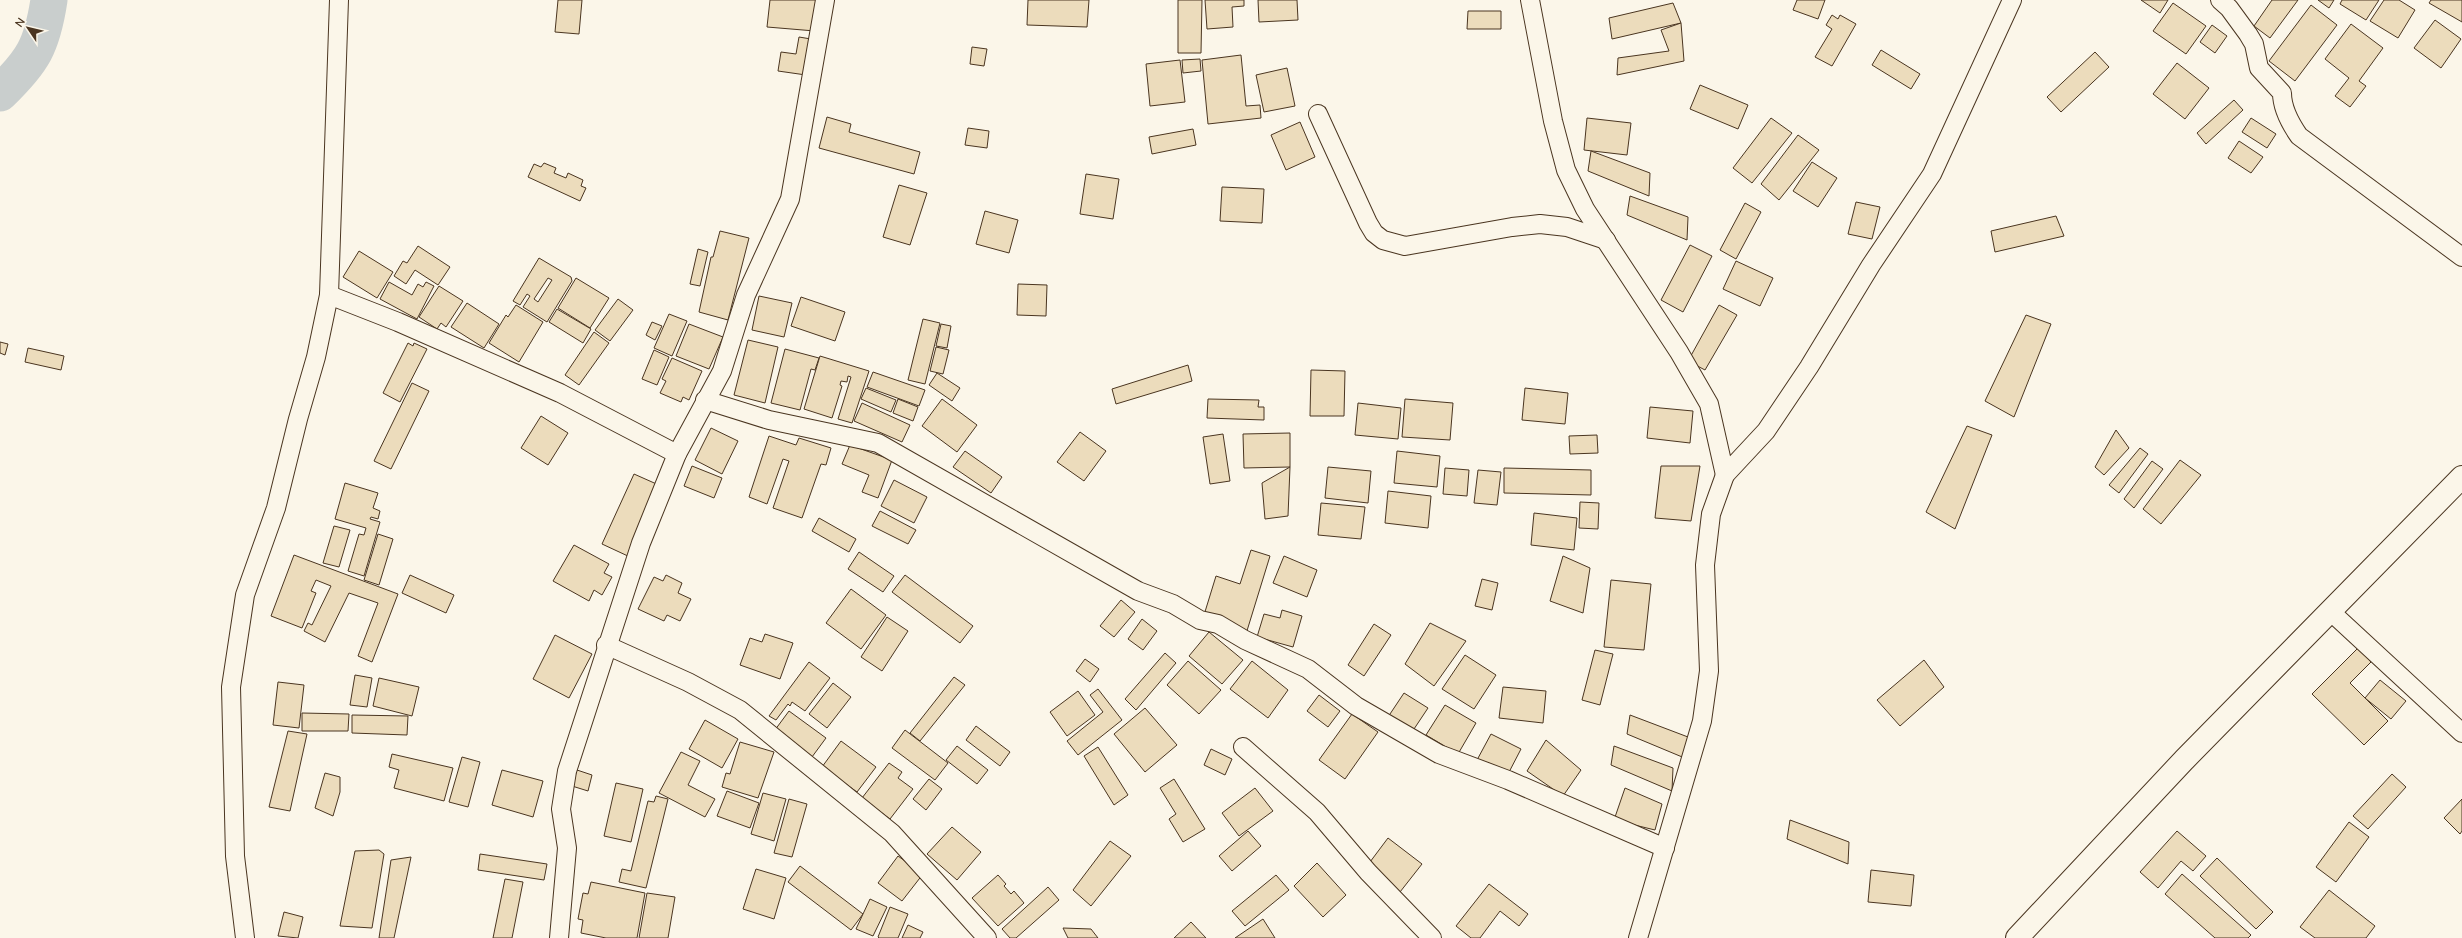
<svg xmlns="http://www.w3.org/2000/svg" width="2462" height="938" viewBox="0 0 2462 938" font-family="Mulish,sans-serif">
<rect width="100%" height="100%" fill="#fbf6e9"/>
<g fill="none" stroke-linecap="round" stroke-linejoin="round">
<!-- river -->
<path stroke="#c9cecd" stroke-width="37" d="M0 93C33 61 42 46 49 0"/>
</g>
<!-- building -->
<g fill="#ecdcbc" stroke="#4a3520" fill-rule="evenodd">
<path d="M558 0H582L579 34 555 32Z"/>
<path d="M770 0H818L815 31 767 27Z"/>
<path d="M1028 0H1089L1087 27 1027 25Z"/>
<path d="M1178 0H1202L1201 53H1178Z"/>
<path d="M1205 0H1244V6L1232 7 1233 27 1207 29Z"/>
<path d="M1258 0H1297L1298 20 1259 22Z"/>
<path d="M1797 0H1825L1818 19 1793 10Z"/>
<path d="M2141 0H2168L2160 13Z"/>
<path d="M2272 0H2298L2270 38 2254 26Z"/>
<path d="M2318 0H2334L2329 8Z"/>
<path d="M2342 0H2379L2366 20 2340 4Z"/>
<path d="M2384 0H2399L2415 10 2398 38 2370 21Z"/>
<path d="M2431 0H2462V22L2429 3Z"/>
<path d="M1673 3 1681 23 1612 39 1609 18Z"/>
<path d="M2173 3 2206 26 2186 54 2153 31Z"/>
<path d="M2311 5 2337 25 2295 81 2269 61Z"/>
<path d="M1468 11H1501V29H1467Z"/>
<path d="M1832 15 1838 19 1840 15 1856 24 1832 66 1815 57 1832 29 1826 25Z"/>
<path d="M2435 20 2461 39 2441 68 2414 48Z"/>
<path d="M1681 23 1684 61 1617 75 1618 58 1669 51 1661 30Z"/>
<path d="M2351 24 2383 48 2359 81 2366 86 2350 107 2335 96 2349 78 2325 59Z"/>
<path d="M2212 25 2227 36 2215 53 2200 42Z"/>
<path d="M799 37 811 39 806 75 778 71 781 52 796 54Z"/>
<path d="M972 47 987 49 984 66 970 64Z"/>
<path d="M1881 50 1920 74 1911 89 1872 65Z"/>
<path d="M2095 52 2109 67 2061 112 2047 97Z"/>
<path d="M1241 55 1246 106 1260 105 1261 118 1208 124 1202 60Z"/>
<path d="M1200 59 1201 71 1183 73 1182 60Z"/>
<path d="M1180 60 1185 102 1150 106 1146 64Z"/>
<path d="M2177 63 2209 88 2185 119 2153 94Z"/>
<path d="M1287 68 1295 106 1264 112 1256 75Z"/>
<path d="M1700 85 1748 105 1738 129 1690 109Z"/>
<path d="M2234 100 2243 110 2206 144 2197 133Z"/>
<path d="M827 117 851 124 849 132 920 152 914 174 819 148Z"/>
<path d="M1587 118 1631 123 1627 155 1584 150Z"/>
<path d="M1771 118 1792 133 1752 183 1733 168Z"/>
<path d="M2251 118 2276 134 2267 148 2242 132Z"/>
<path d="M1300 122 1315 157 1286 170 1271 135Z"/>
<path d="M968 128 989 131 987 148 965 145Z"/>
<path d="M1193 129 1196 145 1152 154 1149 137Z"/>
<path d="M1798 135 1819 150 1779 200 1761 184Z"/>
<path d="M2239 141 2263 157 2251 173 2228 158Z"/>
<path d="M1591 151 1650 173 1649 196 1588 171Z"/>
<path d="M1812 162 1837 178 1818 207 1793 191Z"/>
<path d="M544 163 556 168 554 173 566 178 568 173 583 180 581 186 586 188 580 201 528 177 534 164 541 167Z"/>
<path d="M1086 174 1119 179 1113 219 1080 214Z"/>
<path d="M899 185 927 193 910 245 883 237Z"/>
<path d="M1222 187 1264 189 1262 223 1220 221Z"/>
<path d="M1630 196 1688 217 1687 240 1627 215Z"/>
<path d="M1856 202 1880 207 1872 239 1848 234Z"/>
<path d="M1745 203 1761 212 1736 259 1720 250Z"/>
<path d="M985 211 1018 220 1009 253 976 244Z"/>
<path d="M2056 216 2064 236 1995 252 1991 231Z"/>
<path d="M720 231 749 238 728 320 699 312 711 257H713Z"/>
<path d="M1690 245 1712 256 1683 312 1661 300Z"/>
<path d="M418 246 450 267 438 285 415 270 406 284 394 276 403 261 407 263Z"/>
<path d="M698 249 708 252 700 286 690 284Z"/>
<path d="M359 251 393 272 377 298 343 277Z"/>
<path d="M539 258 571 277 572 281 547 322 523 307 530 296 527 294 520 305 513 301ZM548 278 552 280 538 302 534 299Z"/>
<path d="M1736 261 1773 278 1760 306 1723 289Z"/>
<path d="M576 278 609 298 590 328 558 308Z"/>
<path d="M389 282 412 295 418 284 423 287 426 282 434 286 417 319 380 299Z"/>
<path d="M1018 284 1047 285 1046 316 1017 315Z"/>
<path d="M439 286 463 301 446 327 441 323 437 329 419 317Z"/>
<path d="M759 296 792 303 784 337 752 330Z"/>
<path d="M801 297 845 312 835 341 791 326Z"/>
<path d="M618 299 633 310 610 341 595 330Z"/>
<path d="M467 303 499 324 484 348 451 327Z"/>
<path d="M516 305 543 322 519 362 489 343 506 315 508 317Z"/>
<path d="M1719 305 1737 315 1705 370 1688 361Z"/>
<path d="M557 309 591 329 583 343 549 322Z"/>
<path d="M669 314 687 321 672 356 654 348Z"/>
<path d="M2026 315 2051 324 2014 417 1985 401Z"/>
<path d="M923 319 940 323 925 384 908 380Z"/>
<path d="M652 322 662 326 655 340 646 335Z"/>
<path d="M689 324 723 337 709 369 676 356Z"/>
<path d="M941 324 951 326 947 348 936 346Z"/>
<path d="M594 332 609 343 579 385 565 375Z"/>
<path d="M748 340 778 347 765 403 734 395Z"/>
<path d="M0 342 8 344 5 355 0 353Z"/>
<path d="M408 343 413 346 414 343 427 349 400 402 383 393Z"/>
<path d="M936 347 949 350 943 374 930 371Z"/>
<path d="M28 348 64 356 61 370 25 362Z"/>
<path d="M785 349 819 358 815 370 811 369 800 410 771 403Z"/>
<path d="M654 350 669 357 657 385 642 379Z"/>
<path d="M820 356 869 371 852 423 838 419 851 377 848 376 847 382 841 381 840 385 842 386 832 418 804 409Z"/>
<path d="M672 358 702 371 689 400 683 397 681 402 660 393 666 381 662 379Z"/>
<path d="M1188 365 1192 381 1116 404 1112 389Z"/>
<path d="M1311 370 1345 371 1344 416H1310Z"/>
<path d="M873 372 925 390 919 406 867 387Z"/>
<path d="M937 373 960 388 952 401 929 385Z"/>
<path d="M412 383 429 391 391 469 374 461Z"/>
<path d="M866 388 896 400 891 412 861 399Z"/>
<path d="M1525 388 1568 393 1565 424 1522 420Z"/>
<path d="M898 399 918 407 913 421 893 413Z"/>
<path d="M942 399 977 425 957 452 922 426Z"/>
<path d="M1208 399 1259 400 1258 407H1264V420L1207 418Z"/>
<path d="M1405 399 1453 403 1450 440 1402 437Z"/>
<path d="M862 403 910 425 902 442 854 421Z"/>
<path d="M1358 403 1401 408 1398 439 1355 435Z"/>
<path d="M1650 407 1693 411 1690 443 1647 438Z"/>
<path d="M541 416 568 433 548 465 521 448Z"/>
<path d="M1967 426 1992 435 1955 529 1926 512Z"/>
<path d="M711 428 738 441 722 474 695 460Z"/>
<path d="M2116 430 2129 448 2104 475 2095 467Z"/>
<path d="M1080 432 1106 451 1084 481 1057 462Z"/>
<path d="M1290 433V467L1244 468 1243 434Z"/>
<path d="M1223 434 1230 481 1210 484 1203 437Z"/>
<path d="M1597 435 1598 453 1570 454 1569 436Z"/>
<path d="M769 436 796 445 799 438 831 448 826 465 821 464 802 518 773 508 789 461 783 459 767 504 749 497Z"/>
<path d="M850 445 892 460 878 498 862 492 869 475 842 464Z"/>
<path d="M2140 448 2148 454 2119 493 2109 485Z"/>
<path d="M965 451 1002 477 991 493 953 467Z"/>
<path d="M1397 451 1440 456 1437 487 1394 483Z"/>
<path d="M2180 460 2201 475 2161 524 2143 509Z"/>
<path d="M2152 461 2163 469 2134 508 2124 499Z"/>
<path d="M692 466 722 478 714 498 684 486Z"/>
<path d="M1661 466H1700L1691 521 1655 518Z"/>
<path d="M1290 467 1288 516 1265 519 1262 483Z"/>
<path d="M1328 467 1371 471 1368 503 1325 498Z"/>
<path d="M1445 468 1469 470 1467 496 1443 494Z"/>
<path d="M1504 468 1591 470V495L1504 493Z"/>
<path d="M1478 470 1501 472 1497 505 1474 503Z"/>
<path d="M634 474 661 486 630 557 602 544Z"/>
<path d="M894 480 927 497 914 523 881 506Z"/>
<path d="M345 483 378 493 373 508 380 511 378 519 371 517 370 519 380 522 364 576 348 571 359 534 364 535 366 528 335 519Z"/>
<path d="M1388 491 1431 496 1428 528 1385 523Z"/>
<path d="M1580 502 1599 503 1598 529 1579 528Z"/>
<path d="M1321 503 1365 507 1361 539 1318 535Z"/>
<path d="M880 511 916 530 908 544 872 526Z"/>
<path d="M1534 513 1577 518 1574 550 1531 545Z"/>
<path d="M819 518 856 539 849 552 812 531Z"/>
<path d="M334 526 350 530 339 567 323 563Z"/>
<path d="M378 534 393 539 379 585 364 580Z"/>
<path d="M574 545 609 564 604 573 612 577 602 595 594 590 589 601 553 581Z"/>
<path d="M1251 550 1270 556 1246 634 1204 615 1216 576 1240 584Z"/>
<path d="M859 552 894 576 883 592 848 569Z"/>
<path d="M294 555 398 594 372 662 358 656 378 603 349 593 325 642 304 631 308 623 312 625 331 586 316 580 311 591 316 593 302 628 271 616Z"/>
<path d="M1284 556 1317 570 1307 597 1273 583Z"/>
<path d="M1563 556 1590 568 1583 613 1550 601Z"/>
<path d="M410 575 454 595 446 613 402 593Z"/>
<path d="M666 575 682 583 678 593 691 599 680 621 667 615 664 621 638 609 654 577 663 581Z"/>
<path d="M905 575 973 626 960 643 892 592Z"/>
<path d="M1482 579 1498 583 1492 610 1475 606Z"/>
<path d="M1611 580 1651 584 1644 650 1604 647Z"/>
<path d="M851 589 886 615 861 649 826 623Z"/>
<path d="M1121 600 1135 612 1114 637 1100 626Z"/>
<path d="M1282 610 1302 616 1293 647 1257 637 1264 614 1280 618Z"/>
<path d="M887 617 908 631 882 671 861 657Z"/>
<path d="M1142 619 1157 631 1143 650 1128 639Z"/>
<path d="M1430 623 1466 641 1434 686 1405 664Z"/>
<path d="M1374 624 1391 635 1364 676 1348 665Z"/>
<path d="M1209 632 1243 660 1222 684 1189 656Z"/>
<path d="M765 634 793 643 780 679 740 665 750 638 762 642Z"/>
<path d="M555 635 592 654 569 698 533 679Z"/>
<path d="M2358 648 2371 662 2350 683 2388 721 2364 745 2312 694Z"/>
<path d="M1595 650 1613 654 1600 705 1582 700Z"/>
<path d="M1165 653 1176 663 1136 710 1125 699Z"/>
<path d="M1465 655 1496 675 1474 709 1442 689Z"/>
<path d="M1085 659 1099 669 1090 682 1076 671Z"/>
<path d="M1924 660 1944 687 1900 726 1877 700Z"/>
<path d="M1188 661 1221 690 1199 714 1167 685Z"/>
<path d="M1252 661 1288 690 1268 718 1230 689Z"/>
<path d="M809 662 830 678 805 711 792 702 790 706 788 704 776 720 769 716Z"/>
<path d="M355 675 372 678 367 707 350 705Z"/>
<path d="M954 677 965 685 920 741 910 733Z"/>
<path d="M379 678 419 687 412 716 373 706Z"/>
<path d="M2380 680 2406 701 2391 719 2365 698Z"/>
<path d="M278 682 304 685 299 728 273 725Z"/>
<path d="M833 683 851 697 827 728 809 714Z"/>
<path d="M1503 687 1546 691 1543 723 1499 718Z"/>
<path d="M1098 689 1122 720 1078 755 1067 741 1103 712 1090 695Z"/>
<path d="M1078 691 1095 715 1067 736 1050 712Z"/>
<path d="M1404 693 1428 708 1412 732 1388 717Z"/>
<path d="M1319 695 1340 711 1328 727 1307 711Z"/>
<path d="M1445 705 1476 723 1458 754 1426 735Z"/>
<path d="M1145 708 1177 745 1145 772 1114 734Z"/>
<path d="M789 711 826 738 809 761 772 734Z"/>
<path d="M302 713 349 714 348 731H302Z"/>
<path d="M1352 714 1378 732 1345 779 1319 760Z"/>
<path d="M352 715 408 716 407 735 352 733Z"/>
<path d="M1630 715 1688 737 1687 759 1627 734Z"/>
<path d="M705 720 738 739 722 768 689 749Z"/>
<path d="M976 726 1010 752 1000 766 966 740Z"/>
<path d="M905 730 948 763 935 780 892 748Z"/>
<path d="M288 731 307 734 290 811 269 807Z"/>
<path d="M1491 734 1521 749 1507 776 1477 760Z"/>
<path d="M1546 740 1581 770 1563 796 1527 771Z"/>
<path d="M841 741 876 767 857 792 822 767Z"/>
<path d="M740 742 774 752 758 798 722 787 726 773 730 774Z"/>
<path d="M957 746 988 770 977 784 946 760Z"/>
<path d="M1614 746 1673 768 1672 791 1611 765Z"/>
<path d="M1098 747 1128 795 1114 805 1084 756Z"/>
<path d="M1211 749 1232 759 1225 775 1204 765Z"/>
<path d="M681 752 700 761 688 785 715 799 705 817 659 793Z"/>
<path d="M392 754 453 768 444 801 394 788 399 770 389 767Z"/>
<path d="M462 757 480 762 468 807 449 802Z"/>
<path d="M889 763 902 772 898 778 913 789 890 819 862 798Z"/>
<path d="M502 770 543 781 533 817 492 805Z"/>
<path d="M577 770 592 775 588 791 572 786Z"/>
<path d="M325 773 340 777V792L333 816 315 808Z"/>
<path d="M2392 774 2406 787 2368 829 2353 816Z"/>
<path d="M929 779 942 789 926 810 913 799Z"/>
<path d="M1174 779 1205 829 1183 842 1169 819 1176 814 1160 788Z"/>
<path d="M616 783 643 789 631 842 604 836Z"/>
<path d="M1255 788 1273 811 1239 836 1222 813Z"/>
<path d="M1625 788 1662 804 1655 830 1614 820Z"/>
<path d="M727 791 759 803 750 828 717 816Z"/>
<path d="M763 793 786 799 774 841 751 834Z"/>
<path d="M656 796 668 799 646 888 619 882 622 869 631 871 648 801 654 802Z"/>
<path d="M789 799 807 804 792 857 774 853Z"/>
<path d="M2462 799V831L2460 834 2444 818Z"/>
<path d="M1790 820 1849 842 1848 864 1787 839Z"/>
<path d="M2349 822 2369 837 2336 882 2316 867Z"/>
<path d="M952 827 981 852 957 880 927 854Z"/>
<path d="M1248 831 1261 846 1232 871 1219 856Z"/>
<path d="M2177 831 2206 856 2193 871 2181 861 2158 888 2140 872Z"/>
<path d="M1388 838 1422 864 1400 892 1367 866Z"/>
<path d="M1110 841 1131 856 1091 906 1073 890Z"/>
<path d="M379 850 384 854 372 928 340 926 355 851Z"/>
<path d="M480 854 547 864 544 880 478 870Z"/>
<path d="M898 856 923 874 902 901 878 883Z"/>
<path d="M411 857 394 938H379L391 860Z"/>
<path d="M2217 858 2273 912 2256 929 2200 876Z"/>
<path d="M1317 863 1346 895 1323 917 1294 886Z"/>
<path d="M800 866 863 914 851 930 788 882Z"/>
<path d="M756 869 786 878 774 919 743 909Z"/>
<path d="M1871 870 1914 875 1911 906 1868 902Z"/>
<path d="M2182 874 2251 935 2248 938H2215L2165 894Z"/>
<path d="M998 875 1006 884 1004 886 1011 894 1014 891 1024 903 998 926 972 898Z"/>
<path d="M1276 875 1289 890 1245 926 1232 911Z"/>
<path d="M505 879 523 882 512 938H493Z"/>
<path d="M591 882 645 893 637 938H606L581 933 583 920 578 919 583 893 588 894Z"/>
<path d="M1489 884 1528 914 1519 926 1500 911 1480 938H1471L1456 926Z"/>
<path d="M1048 887 1059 900 1016 938H1010L1002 929Z"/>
<path d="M2329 890 2375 926 2366 938H2315L2300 927Z"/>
<path d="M647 893 675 897 668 938H639Z"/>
<path d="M870 899 887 907 873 936 856 929Z"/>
<path d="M890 907 908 914 898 938H879L878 937Z"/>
<path d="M284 912 303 917 298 938 278 936Z"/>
<path d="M1263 919 1275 938H1235Z"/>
<path d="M1191 922 1206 938H1174Z"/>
<path d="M908 925 923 932 920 938H902Z"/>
<path d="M1063 928 1091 929 1098 938H1068Z"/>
</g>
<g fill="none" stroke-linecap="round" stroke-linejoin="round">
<!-- minor casing -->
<g stroke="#4a3520" stroke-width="20">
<g id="minor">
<path d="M1530 0 1553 121 1566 170 1585 209 1679 352 1709 404 1725 475 1766 431 1809 367 1871 265 1932 174 2012 0"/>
<path d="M2220 0 2229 8 2248 34 2254 44 2259 68 2282 93C2282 108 2290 123 2299 136L2462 257"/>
<path d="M1318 114 1368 223 1374 233 1383 240 1405 246 1512 227 1540 224 1567 227 1606 240"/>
<path d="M329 295 398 322 560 393 677 454"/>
<path d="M705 400 769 420 878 443 1138 591 1173 604 1200 620 1218 624 1245 640 1308 669 1356 706 1439 754 1508 780 1665 848"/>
<path d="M2330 611 2462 733"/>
<path d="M606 645 688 682 740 710 892 833 987 938"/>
<path d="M1243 747 1317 812 1368 872 1432 938"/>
<path d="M245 938 235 856 231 687 245 595 276 508 298 419 316 357 329 295 339 0"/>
<path d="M559 938 567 848 561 809 567 771 641 543 677 454 722 371 746 295 790 199 825 0"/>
<path d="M1638 938 1702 721 1709 671 1705 565 1711 514 1725 475"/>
</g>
</g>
<!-- secondary casing -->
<g stroke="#4a3520" stroke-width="24">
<path id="secondary" d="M2017 938 2184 760 2462 477"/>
</g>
<!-- minor -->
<use href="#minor" stroke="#fbf6e9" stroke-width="18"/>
<!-- secondary -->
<use href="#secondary" stroke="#fbf6e9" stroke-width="22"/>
</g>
<!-- north arrow -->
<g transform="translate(28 28) rotate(305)" stroke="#fbf6e9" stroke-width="3" paint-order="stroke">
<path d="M0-3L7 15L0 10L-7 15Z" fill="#4a3520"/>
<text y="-6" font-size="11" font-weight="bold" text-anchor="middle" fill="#4a3520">N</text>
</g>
</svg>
